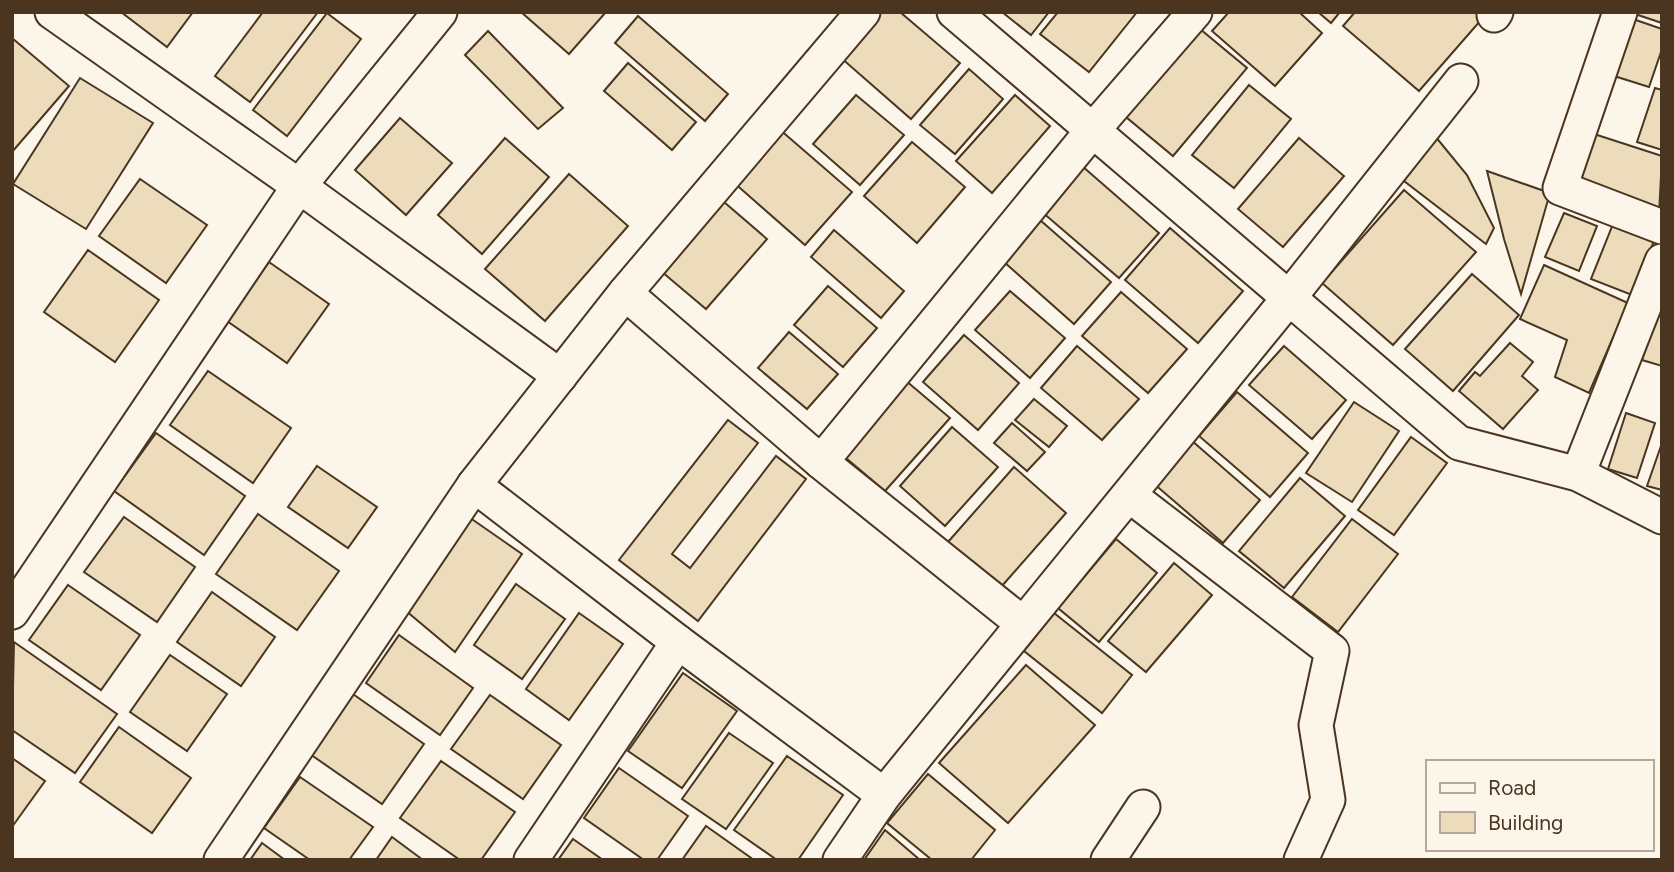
<svg xmlns="http://www.w3.org/2000/svg" width="1674" height="872" viewBox="0 0 1674 872" font-family="Figtree,sans-serif">
<rect width="100%" height="100%" fill="#fbf6e9"/>
<!-- building -->
<g fill="#ecdcbc" stroke="#4a3520" stroke-width="2">
<path d="M121 12H193L167 47Z"/>
<path d="M263 12H318L250 102 215 76Z"/>
<path d="M521 12H606L569 54Z"/>
<path d="M880 12H900L960 63 911 119 840 57Z"/>
<path d="M1002 12H1049L1031 35Z"/>
<path d="M1058 12H1137L1089 72 1040 34Z"/>
<path d="M1229 12H1299L1322 33 1275 86 1212 31Z"/>
<path d="M1318 12H1340L1331 23Z"/>
<path d="M1355 12H1488L1419 91 1343 26Z"/>
<path d="M1629 12H1662V23Z"/>
<path d="M327 13 361 39 287 136 253 110Z"/>
<path d="M638 16 728 94 705 121 615 43Z"/>
<path d="M1630 18 1662 29V49L1649 87 1611 75Z"/>
<path d="M1194 24 1247 68 1173 156 1120 112Z"/>
<path d="M488 31 563 108 538 129 465 55Z"/>
<path d="M12 38 69 86 12 152Z"/>
<path d="M628 63 696 122 672 150 604 91Z"/>
<path d="M969 69 1003 99 955 154 920 125Z"/>
<path d="M80 78 153 123 86 229 13 184Z"/>
<path d="M1249 85 1291 119 1234 188 1192 155Z"/>
<path d="M1655 88 1662 90V150L1637 142Z"/>
<path d="M856 95 904 135 860 185 813 144Z"/>
<path d="M1015 95 1050 126 992 193 956 161Z"/>
<path d="M400 118 452 163 406 215 355 170Z"/>
<path d="M778 128 852 192 805 245 732 181Z"/>
<path d="M1591 133 1662 156 1659 215 1574 187Z"/>
<path d="M1435 136 1467 175 1494 228 1486 244 1404 181Z"/>
<path d="M505 138 549 177 482 254 438 215Z"/>
<path d="M1299 138 1344 176 1283 247 1238 209Z"/>
<path d="M912 142 965 187 917 243 864 196Z"/>
<path d="M1082 166 1159 233 1119 278 1042 212Z"/>
<path d="M1487 171 1550 193 1521 294 1504 239Z"/>
<path d="M569 174 628 226 545 321 485 269Z"/>
<path d="M140 179 207 225 166 283 99 236Z"/>
<path d="M1404 190 1476 252 1393 345 1322 283Z"/>
<path d="M724 202 767 239 706 309 662 272Z"/>
<path d="M1564 213 1597 226 1579 271 1545 257Z"/>
<path d="M1040 220 1111 282 1074 324 1004 262Z"/>
<path d="M1613 224 1654 241 1632 295 1591 279Z"/>
<path d="M1170 228 1243 291 1198 343 1125 280Z"/>
<path d="M834 230 904 291 881 318 811 257Z"/>
<path d="M88 250 159 300 115 362 44 312Z"/>
<path d="M269 262 329 304 287 363 227 321Z"/>
<path d="M1544 265 1628 303 1589 393 1555 377 1567 340 1520 319Z"/>
<path d="M1472 274 1519 315 1453 391 1405 349Z"/>
<path d="M828 286 877 328 843 367 794 325Z"/>
<path d="M1010 291 1065 338 1030 378 975 330Z"/>
<path d="M1121 292 1187 349 1148 393 1082 336Z"/>
<path d="M1660 308 1662 309V366L1642 360Z"/>
<path d="M789 332 838 374 807 409 758 368Z"/>
<path d="M964 335 1019 383 978 430 923 382Z"/>
<path d="M1510 343 1533 362 1522 376 1538 390 1503 429 1459 391 1475 372 1480 376Z"/>
<path d="M1077 346 1139 399 1102 440 1041 388Z"/>
<path d="M1284 346 1346 400 1312 439 1249 385Z"/>
<path d="M208 371 291 428 253 483 170 425Z"/>
<path d="M905 380 950 418 885 491 840 453Z"/>
<path d="M1237 392 1308 453 1270 497 1199 436Z"/>
<path d="M1034 399 1067 426 1049 447 1015 420Z"/>
<path d="M1354 402 1399 431 1352 502 1306 473Z"/>
<path d="M1626 413 1655 423 1637 478 1608 469Z"/>
<path d="M728 420 758 443 672 554 690 568 776 456 806 479 698 621 619 560Z"/>
<path d="M1012 423 1045 452 1027 471 994 443Z"/>
<path d="M952 427 998 467 945 526 900 486Z"/>
<path d="M156 433 245 496 204 555 114 491Z"/>
<path d="M1411 437 1447 463 1394 535 1358 510Z"/>
<path d="M1191 440 1260 500 1223 543 1153 483Z"/>
<path d="M1662 443V490L1647 486Z"/>
<path d="M317 466 377 507 348 548 288 507Z"/>
<path d="M1014 467 1066 513 1001 587 948 542Z"/>
<path d="M1300 478 1345 516 1284 588 1239 551Z"/>
<path d="M258 514 339 571 297 630 216 574Z"/>
<path d="M466 515 522 554 455 652 405 610Z"/>
<path d="M124 517 195 567 157 622 84 572Z"/>
<path d="M1352 519 1398 554 1338 632 1292 597Z"/>
<path d="M1116 539 1157 573 1099 642 1058 608Z"/>
<path d="M1174 563 1212 595 1146 672 1108 641Z"/>
<path d="M516 584 565 619 522 679 474 645Z"/>
<path d="M68 585 140 635 101 690 29 640Z"/>
<path d="M212 592 275 637 241 686 177 642Z"/>
<path d="M579 613 623 644 569 720 526 689Z"/>
<path d="M1054 613 1132 675 1102 713 1024 651Z"/>
<path d="M399 635 473 688 440 735 366 683Z"/>
<path d="M14 642 117 714 75 773 12 730Z"/>
<path d="M170 655 227 694 187 751 130 712Z"/>
<path d="M1026 665 1095 725 1008 823 939 763Z"/>
<path d="M683 673 737 711 682 788 628 751Z"/>
<path d="M350 692 424 744 382 804 307 752Z"/>
<path d="M490 695 561 745 523 799 451 749Z"/>
<path d="M119 727 191 778 152 833 80 782Z"/>
<path d="M729 733 773 763 726 829 682 799Z"/>
<path d="M787 756 843 795 798 860H777L734 830Z"/>
<path d="M12 758 45 781 12 827Z"/>
<path d="M441 761 515 812 481 860H460L400 818Z"/>
<path d="M619 768 688 816 657 860H644L584 818Z"/>
<path d="M928 774 995 830 971 860H932L887 823Z"/>
<path d="M300 777 373 827 349 860H310L264 828Z"/>
<path d="M706 826 754 860H682Z"/>
<path d="M885 830 920 860H864Z"/>
<path d="M392 837 423 860H376Z"/>
<path d="M573 839 603 860H558Z"/>
<path d="M262 843 285 860H250Z"/>
</g>
<g fill="none" stroke-linecap="round" stroke-linejoin="round">
<!-- street casing -->
<g stroke="#4a3520" stroke-width="37">
<g id="street">
<path d="M52 12 299 186 560 376"/>
<path d="M954 12 1459 443 1578 474 1662 517"/>
<path d="M1620 12 1560 188 1662 227"/>
<path d="M1494 15 1496 12"/>
<path d="M625 293 821 462 1022 623"/>
<path d="M821 462 1092 131 1195 12"/>
<path d="M1578 474 1662 261"/>
<path d="M474 485 678 642 884 795"/>
<path d="M1129 495 1332 651 1316 725 1328 800 1301 860"/>
<path d="M12 612 299 186 440 12"/>
<path d="M221 860 474 485 625 293 863 12"/>
<path d="M531 860 678 642"/>
<path d="M840 860 884 795 1288 299 1461 81"/>
<path d="M1108 860 1143 807"/>
</g>
</g>
<!-- street -->
<use href="#street" stroke="#fbf6e9" stroke-width="33"/>
</g>
<!-- border -->
<rect width="1674" height="872" fill="none" stroke="#4a3520" stroke-width="28"/>
<!-- legend -->
<rect x="1426" y="760" width="228" height="91" fill="#fbf6e9" stroke="#b4a999" stroke-width="2"/>
<rect x="1440" y="783" width="35" height="10" fill="#fbf6e9" stroke="#b4a999" stroke-width="2"/>
<text x="1488" y="795" font-size="21" fill="#4a3520">Road</text>
<rect x="1440" y="812" width="35" height="21" fill="#ecdcbc" stroke="#b4a999" stroke-width="2"/>
<text x="1488" y="830" font-size="21" fill="#4a3520">Building</text>
</svg>
